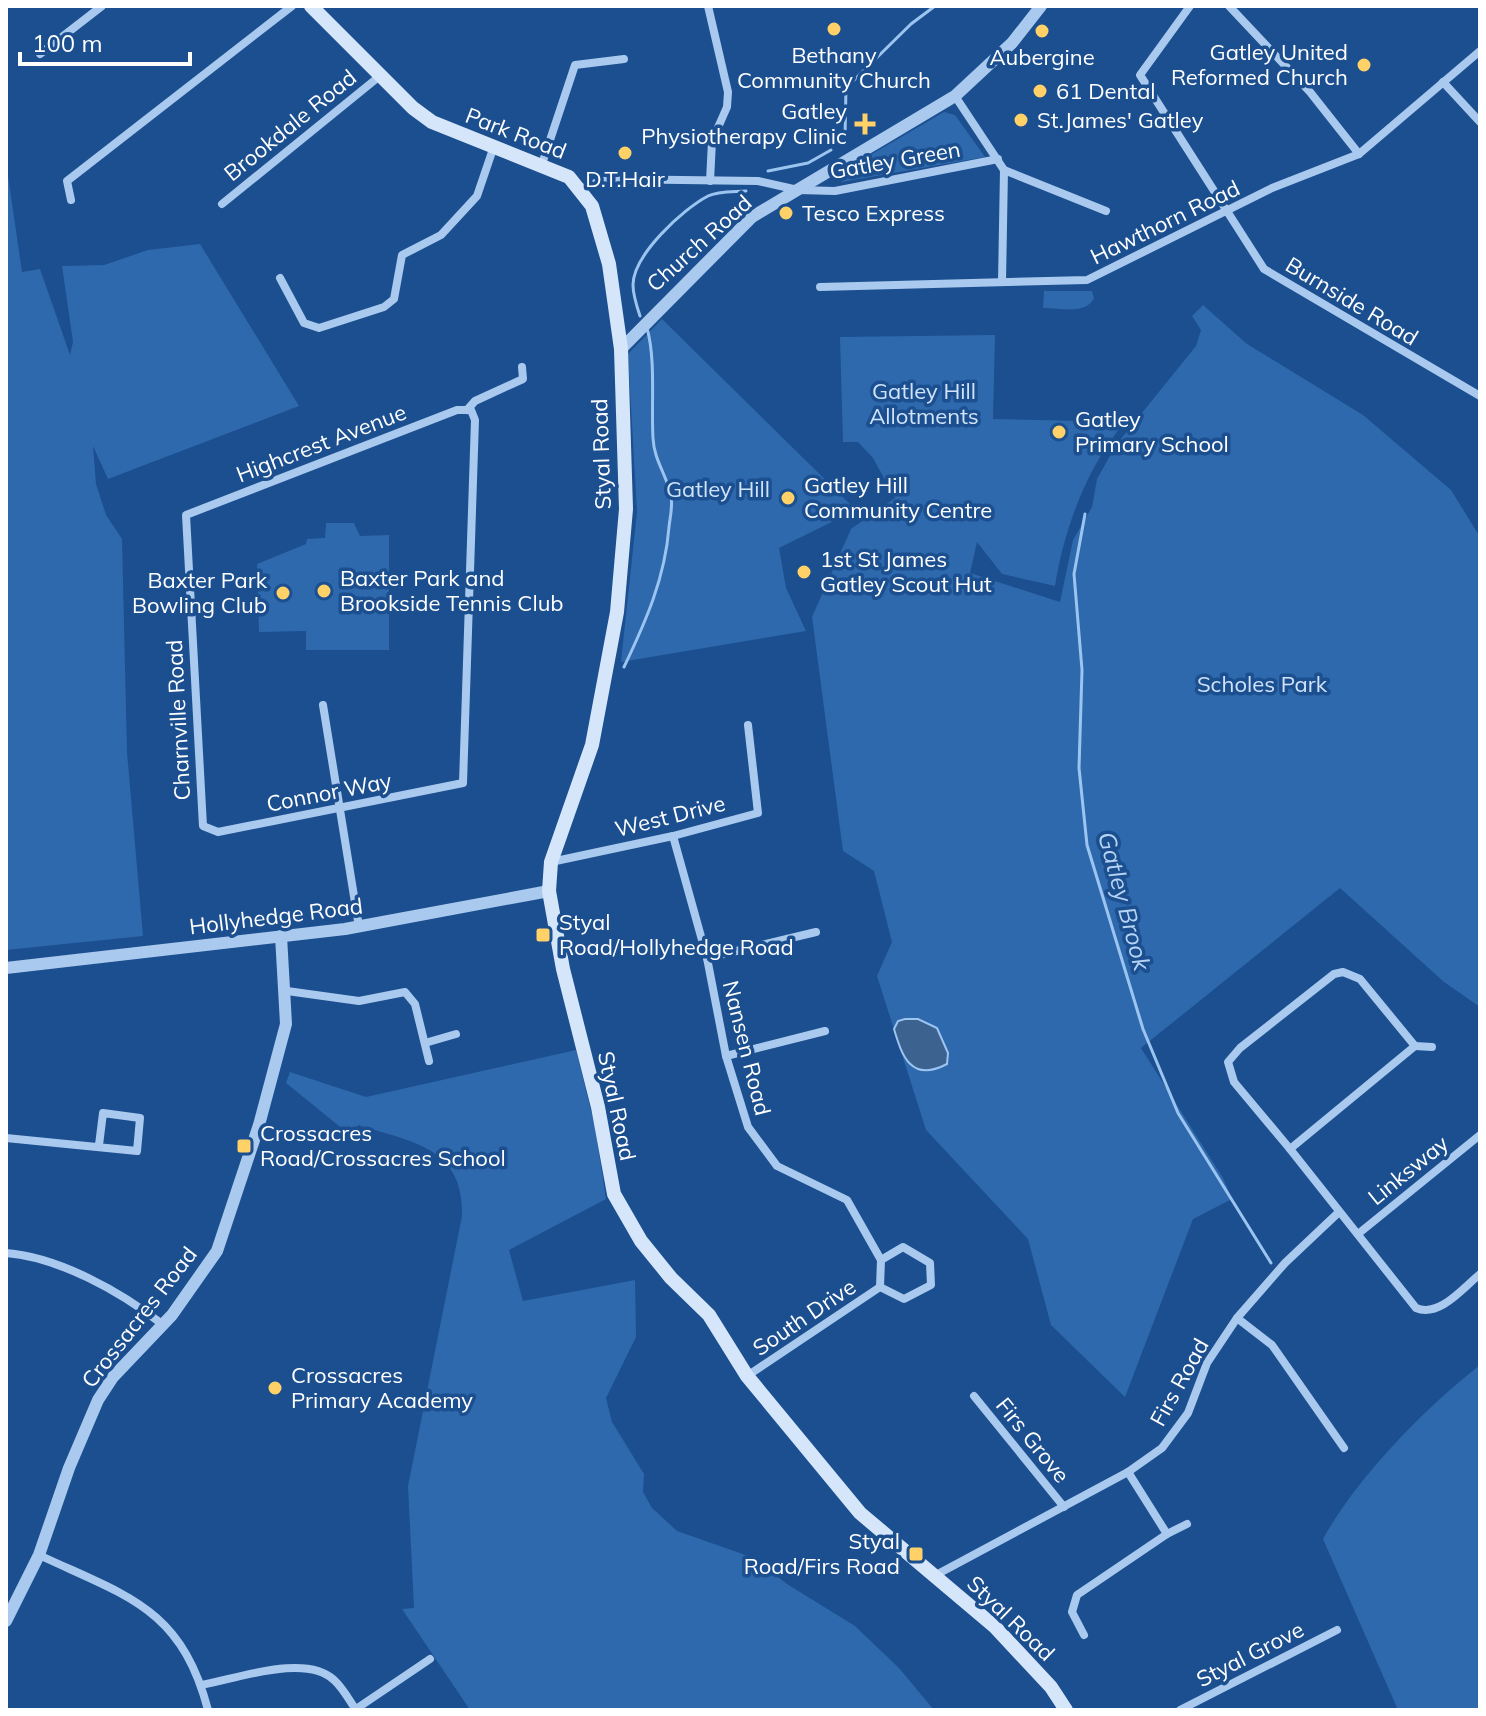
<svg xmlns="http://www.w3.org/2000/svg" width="1486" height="1716" viewBox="0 0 1486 1716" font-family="Mulish,sans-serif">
<rect width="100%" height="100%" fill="#1b4f8f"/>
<!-- green -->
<g fill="#2e69ad">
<path d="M944 112 955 115 985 157 842 182 838 174Z"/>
<path d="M6 162 22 272 40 269 70 355 73 342 62 266 104 265 148 250 200 244 299 406 108 479 93 446 96 484 106 515 122 539 127 752 143 936 6 950Z"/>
<path d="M1044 291H1092L1094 298C1086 315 1060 308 1043 308Z"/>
<path d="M1203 305 1247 344 1363 415 1451 490 1480 537V1007L1444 982 1340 888 1141 1048 1223 1178 1232 1199 1193 1219 1125 1397 1051 1325 1028 1239 926 1130 877 976 892 942 874 871 843 851 812 617 851 529 895 498 873 458 858 442H843L840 337 995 335 993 419 1125 422C1087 466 1064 529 1055 586L1002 574 977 542 970 573 1060 602 1073 540 1092 507 1097 479 1116 445 1196 346 1201 330 1192 316Z"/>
<path d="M662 319 856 510 779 548 786 588 806 631 621 662 637 512 628 354Z"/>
<path d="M326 523H354L360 536 389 535V650H306V631L259 632 257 564 306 544 307 539 325 538Z"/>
<path d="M576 1050 595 1127 606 1199 509 1250 523 1301 635 1280 636 1337 606 1398 612 1422 644 1474 643 1492 652 1508 677 1531 754 1558 787 1584 855 1626 899 1668 934 1710H470L402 1609 414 1608 408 1486 462 1216C464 1147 412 1142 358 1125L355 1139 286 1083 290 1072 366 1097Z"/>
<path d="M1480 1365V1710H1398L1323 1539C1357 1477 1425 1408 1480 1365Z"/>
</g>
<!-- water -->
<path fill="#3c6290" stroke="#9cc4f0" stroke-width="2" d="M905 1019H918L937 1028 948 1053 947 1064C911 1083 902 1056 894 1029L898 1021Z"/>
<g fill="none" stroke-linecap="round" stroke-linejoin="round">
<!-- stream -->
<g stroke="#9cc4f0" stroke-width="3">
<path d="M845 137 846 88 911 24 935 6"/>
<path d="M768 171 808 163 831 150"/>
<path d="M640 316C637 307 633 295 633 285 633 255 683 209 708 196 718 191 734 192 746 191"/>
<path d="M1085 514 1074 574 1082 670 1079 768 1087 845 1143 1029 1178 1113 1271 1263"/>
<path d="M624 667C646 621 665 578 669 527 670 517 673 506 671 496 667 475 654 461 653 438 651 404 656 360 647 328"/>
</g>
<!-- minor -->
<g stroke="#a9c9ee" stroke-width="8">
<path d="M708 6 728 92 727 107 712 141 710 181"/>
<path d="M1190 6 1140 75 1264 269 1480 396"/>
<path d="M1229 6 1310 92 1359 154"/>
<path d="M40 54 102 6"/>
<path d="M1443 82 1480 122"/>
<path d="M955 96 1004 170 1106 211"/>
<path d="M542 164 575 65 624 59"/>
<path d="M581 189 605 179 758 181 798 190 835 191 998 159"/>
<path d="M71 200 67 181 292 6"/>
<path d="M222 204 381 75"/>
<path d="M280 278 304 323 319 328 384 307 394 299 402 255 441 235 477 196 493 149"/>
<path d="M1002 282 1004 170"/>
<path d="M820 287 1087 280 1272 188 1359 154 1480 51"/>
<path d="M457 410H471L475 420 463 783 218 832 203 826 186 515Z"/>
<path d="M467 410 475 401 523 379 522 367"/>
<path d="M323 705 359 927"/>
<path d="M673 836 707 958 726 1056 748 1127 777 1166 847 1200 881 1260"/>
<path d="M551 862 673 836 758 813 748 725"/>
<path d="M707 958 816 932"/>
<path d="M1343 972 1360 979 1415 1046 1290 1149 1234 1082 1228 1062 1240 1048 1334 974Z"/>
<path d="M287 991 359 1001 405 992 415 1004 429 1061"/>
<path d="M425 1043 456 1034"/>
<path d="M1415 1046 1432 1047"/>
<path d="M726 1056 825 1031"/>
<path d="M6 1138 137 1151 140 1118 103 1113 99 1145"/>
<path d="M1290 1149 1416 1308C1439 1318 1463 1288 1480 1274"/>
<path d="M1358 1234 1480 1135"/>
<path d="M903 1247 930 1263 931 1285 904 1299 880 1287 881 1260Z"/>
<path d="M6 1253C59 1257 121 1292 162 1324"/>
<path d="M1237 1318 1272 1345 1344 1448"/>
<path d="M747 1376 880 1287"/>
<path d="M974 1396 1064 1507"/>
<path d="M1167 1534 1187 1524"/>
<path d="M39 1555C126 1596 181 1607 208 1710"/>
<path d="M934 1576 1128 1472 1162 1448 1188 1413 1207 1363 1237 1318 1285 1263 1339 1212"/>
<path d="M1084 1635 1072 1612 1077 1595 1167 1534 1128 1472"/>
<path d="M201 1685C236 1679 306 1653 334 1680 343 1688 349 1700 356 1710"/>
<path d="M356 1709 430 1659"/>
<path d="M1180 1710 1337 1630"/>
</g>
<!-- tertiary -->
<g stroke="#a9c9ee" stroke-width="12">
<path d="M621 349 752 217 955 96 1012 43 1041 6"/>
<path d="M6 968 345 929 549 891"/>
<path d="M6 1621 39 1555 69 1468 98 1400 113 1377 172 1315 217 1251 259 1125 286 1024 281 936"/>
</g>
<!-- secondary -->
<path stroke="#d6e6fa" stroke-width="14" d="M311 6 413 108 432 122 569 177 592 206 609 264 621 349 626 509 617 612 592 745 551 862 549 891 563 969 598 1107 614 1194 641 1241 671 1278 709 1315 747 1376 860 1513 995 1627 1051 1687 1066 1710"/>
</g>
<!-- markers -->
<g fill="#ffd166" stroke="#1b4f8f" stroke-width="3">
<circle cx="834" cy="29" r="8"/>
<circle cx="1042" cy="31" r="8"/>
<circle cx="1364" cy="65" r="8"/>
<circle cx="1040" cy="91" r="8"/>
<circle cx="1021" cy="120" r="8"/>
<path d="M861 112h8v8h8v8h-8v8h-8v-8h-8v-8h8z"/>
<circle cx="625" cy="153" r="8"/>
<circle cx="786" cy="213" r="8"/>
<circle cx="1059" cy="432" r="8"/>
<circle cx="788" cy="498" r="8"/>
<circle cx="804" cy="572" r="8"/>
<circle cx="324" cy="591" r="8"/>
<circle cx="283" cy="593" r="8"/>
<rect x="535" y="927" width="16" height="16" rx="4"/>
<rect x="236" y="1138" width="16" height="16" rx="4"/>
<circle cx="275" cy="1388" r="8"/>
<rect x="908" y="1546" width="16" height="16" rx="4"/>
</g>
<g text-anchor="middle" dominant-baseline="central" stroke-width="7" stroke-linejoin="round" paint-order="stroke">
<!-- poi labels -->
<g font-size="22" fill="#fff" stroke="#1b4f8f" text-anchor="start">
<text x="1348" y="52" text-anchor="end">Gatley United<tspan x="1348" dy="25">Reformed Church</tspan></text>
<text x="834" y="55" text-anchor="middle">Bethany<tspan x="834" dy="25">Community Church</tspan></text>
<text x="1042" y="57" text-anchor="middle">Aubergine</text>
<text x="1056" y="91">61 Dental</text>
<text x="847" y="111" text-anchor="end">Gatley<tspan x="847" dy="25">Physiotherapy Clinic</tspan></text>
<text x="1037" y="120">St.James' Gatley</text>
<text x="625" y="179" text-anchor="middle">D.T.Hair</text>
<text x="802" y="213">Tesco Express</text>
<text x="1075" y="419">Gatley<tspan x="1075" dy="25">Primary School</tspan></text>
<text x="804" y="485">Gatley Hill<tspan x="804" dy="25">Community Centre</tspan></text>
<text x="820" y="559">1st St James<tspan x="820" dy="25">Gatley Scout Hut</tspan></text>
<text x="340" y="578">Baxter Park and<tspan x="340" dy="25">Brookside Tennis Club</tspan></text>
<text x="267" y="580" text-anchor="end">Baxter Park<tspan x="267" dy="25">Bowling Club</tspan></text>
<text x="559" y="922">Styal<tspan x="559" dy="25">Road/Hollyhedge Road</tspan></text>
<text x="260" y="1133">Crossacres<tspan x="260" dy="25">Road/Crossacres School</tspan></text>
<text x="291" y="1375">Crossacres<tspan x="291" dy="25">Primary Academy</tspan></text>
<text x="900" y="1541" text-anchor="end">Styal<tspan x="900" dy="25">Road/Firs Road</tspan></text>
</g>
<!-- street labels -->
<g font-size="22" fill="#fff" stroke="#1b4f8f">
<text transform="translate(290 125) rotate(-39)">Brookdale Road</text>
<text transform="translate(516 133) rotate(21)">Park Road</text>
<text transform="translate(895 160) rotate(-10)">Gatley Green</text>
<text transform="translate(1165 222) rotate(-26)">Hawthorn Road</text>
<text transform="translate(699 243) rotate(-42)">Church Road</text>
<text transform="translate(1352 301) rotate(31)">Burnside Road</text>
<text transform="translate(321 443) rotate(-21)">Highcrest Avenue</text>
<text transform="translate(601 454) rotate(-92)">Styal Road</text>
<text transform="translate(178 720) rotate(-93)">Charnville Road</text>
<text transform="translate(329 792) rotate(-11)">Connor Way</text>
<text transform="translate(670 816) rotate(-14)">West Drive</text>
<text transform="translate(276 916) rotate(-7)">Hollyhedge Road</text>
<text transform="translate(747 1048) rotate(76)">Nansen Road</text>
<text transform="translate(617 1106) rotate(78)">Styal Road</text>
<text transform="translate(1408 1170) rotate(-39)">Linksway</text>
<text transform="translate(139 1317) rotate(-52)">Crossacres Road</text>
<text transform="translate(804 1317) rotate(-34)">South Drive</text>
<text transform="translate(1179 1382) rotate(-61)">Firs Road</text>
<text transform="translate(1033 1440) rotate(51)">Firs Grove</text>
<text transform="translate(1011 1618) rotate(44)">Styal Road</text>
<text transform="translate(1250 1654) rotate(-27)">Styal Grove</text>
</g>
<!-- park labels -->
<g font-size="22" fill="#cfe3fa" stroke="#1b4f8f">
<text x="924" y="391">Gatley Hill<tspan x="924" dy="25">Allotments</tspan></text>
<text x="718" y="489">Gatley Hill</text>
<text x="1262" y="684">Scholes Park</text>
</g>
<!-- water labels -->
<g font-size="24" font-style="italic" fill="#b5d3f5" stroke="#1b4f8f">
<text transform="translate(1125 901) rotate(75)">Gatley Brook</text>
</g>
</g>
<!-- border -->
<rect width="1486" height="1716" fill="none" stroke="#ffffff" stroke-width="16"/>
<!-- scale -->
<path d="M20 52v12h170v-12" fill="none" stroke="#ffffff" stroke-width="4"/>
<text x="32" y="52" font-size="24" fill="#ffffff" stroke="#1b4f8f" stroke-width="6" paint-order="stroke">100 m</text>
</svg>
